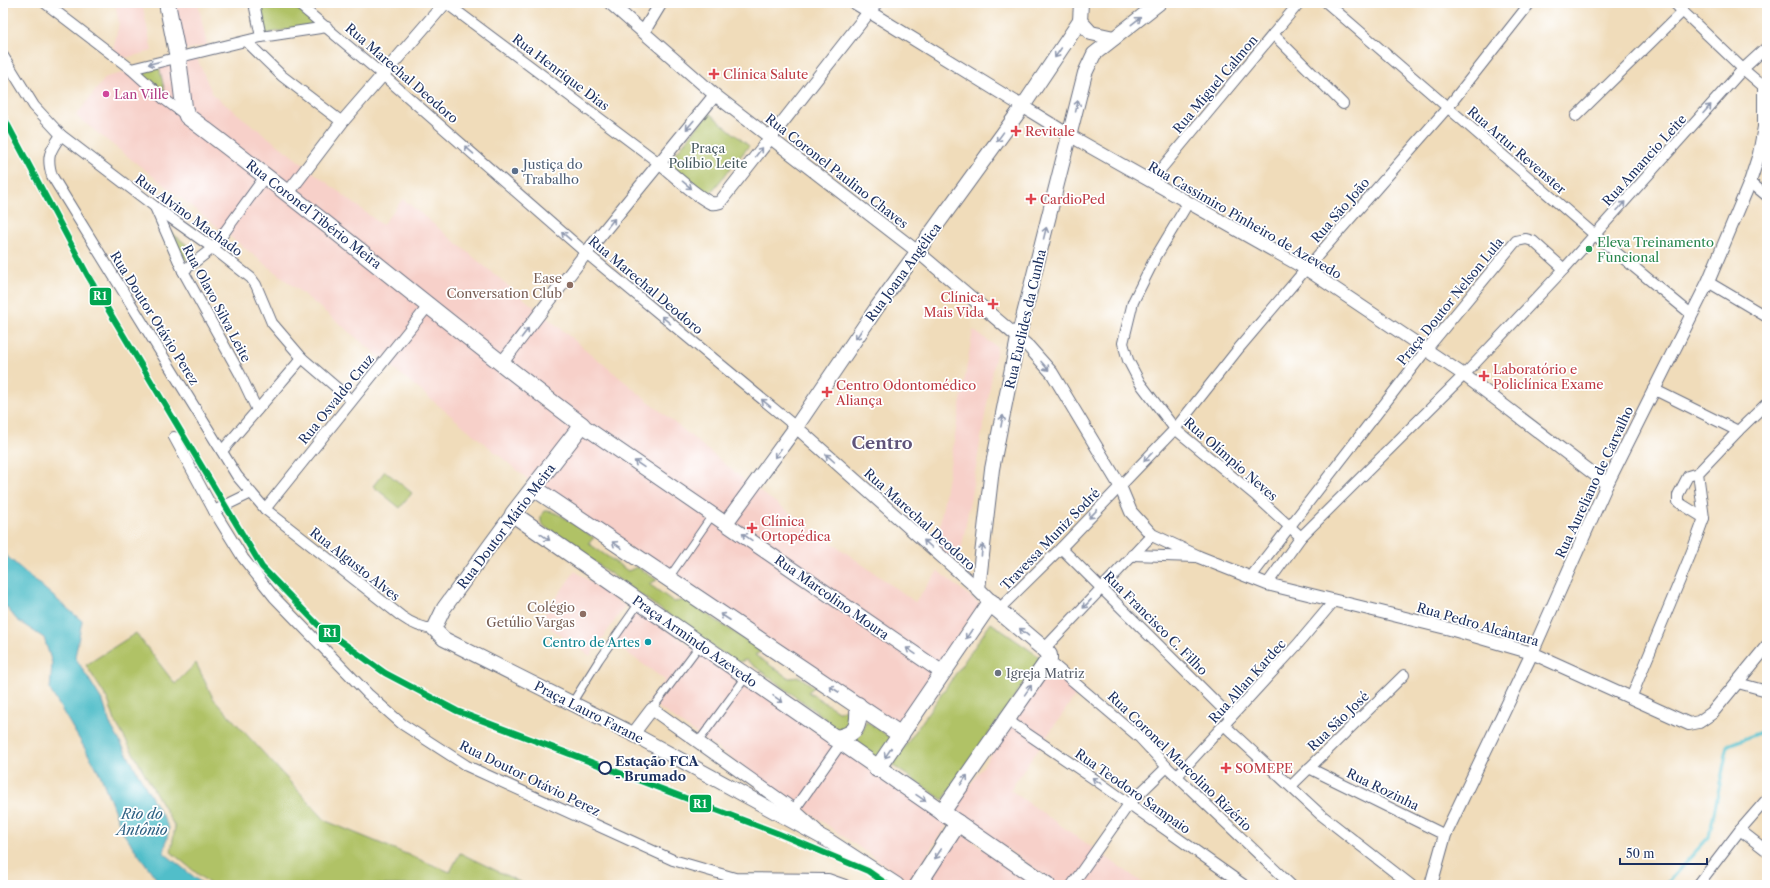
<svg xmlns="http://www.w3.org/2000/svg" width="1770" height="888" viewBox="0 0 1770 888" font-family="'Libre Caslon Text',serif">
<rect width="100%" height="100%" fill="#fff"/>
<filter id="ink" filterUnits="userSpaceOnUse"><feTurbulence type="fractalNoise" baseFrequency=".025" numOctaves="2"/><feDisplacementMap in="SourceGraphic" scale="8" xChannelSelector="R" yChannelSelector="G"/><feConvolveMatrix kernelMatrix="1 2 1 2 8 2 1 2 1" color-interpolation-filters="sRGB"/></filter>
<filter id="wash" filterUnits="userSpaceOnUse"><feTurbulence type="fractalNoise" baseFrequency=".012" numOctaves="4" result="noise"/><feDisplacementMap in="SourceGraphic" scale="16" xChannelSelector="R" yChannelSelector="G"/><feGaussianBlur stdDeviation="0.9" result="paint"/><feColorMatrix in="noise" values="0 0 0 0 0 0 0 0 0 0 0 0 0 0 0 0 0 1.4 0 .05"/><feComposite in="paint" operator="in"/></filter>
<g filter="url(#wash)">
<rect width="100%" height="100%" fill="#f0dcba"/>
<!-- built -->
<g fill="#f7d0c9">
<path d="M115 3H142L152 51 125 58 113 50 119 23Z"/>
<path d="M165 3H198L207 45 175 52Z"/>
<path d="M196 56 213 95 382 225 403 199 744 480 915 602 938 571 980 604 898 725 541 490 307 297 76 116 106 77Z"/>
<path d="M973 330 997 347 959 564 936 547Z"/>
<path d="M575 571 625 606 590 656 540 621Z"/>
<path d="M634 607 948 823 909 882 649 701 665 680 611 641Z"/>
<path d="M1052 666 1077 693 1010 790 1146 885H1058L952 811Z"/>
<path d="M958 830 1035 885H921Z"/>
</g>
<!-- green -->
<g fill="#b0c266" stroke="#667862">
<path d="M258 3H291L316 24 265 34Z"/>
<path d="M159 66 166 97 133 72Z"/>
<path d="M709 113 749 146 707 197 667 164Z"/>
<path d="M158 222 196 252 176 267Z"/>
<path d="M385 471 412 493 400 508 373 486Z"/>
<path d="M545 511C559 510 582 530 594 538L588 543 628 571 637 567 657 580 649 584 674 602 686 600 762 651 755 655 789 678 800 677 814 687 808 692 838 711 850 710 853 715 844 733 823 726 826 719 746 660 736 663 545 527 541 522V516Z"/>
<path d="M991 623 1041 658 943 800 892 765Z"/>
<path d="M136 633 175 684 196 663 213 698 326 821 450 872 460 853 526 885H211L171 852 175 827 115 721 108 700 86 665Z"/>
<path d="M866 721 891 738 875 760 850 743 862 733Z"/>
</g>
<!-- water -->
<path fill="#51bec9" stroke="#367694" d="M3 553 82 621 75 657 103 702 110 724 169 828 164 853 204 885H161L123 833 100 774 50 690 52 663 44 638 17 620 3 603Z"/>
<g fill="none" stroke-linecap="round" stroke-linejoin="round">
<!-- stream -->
<path stroke="#51bec9" stroke-width="3.5" d="M1665 885 1709 837 1728 745 1767 730"/>
</g>
</g>
<g filter="url(#ink)">
<g fill="none" stroke-linecap="round" stroke-linejoin="round">
<!-- pedestrian casing -->
<g stroke="#666c7e" stroke-width="9">
<g id="pedestrian">
<path d="M668 579 713 514"/>
<path d="M572 703 599 660 639 603"/>
<path d="M652 709 700 645"/>
<path d="M698 742 746 677"/>
</g>
</g>
<!-- minor casing -->
<g stroke="#666c7e" stroke-width="12">
<g id="minor">
<path d="M45 3 131 69 164 99 187 116"/>
<path d="M254 3 261 37"/>
<path d="M297 3 384 76 586 253 796 427"/>
<path d="M446 3 659 163"/>
<path d="M1327 3 1595 235 1691 314"/>
<path d="M1674 3 1743 69 1764 87"/>
<path d="M1273 34 1343 104"/>
<path d="M246 41 282 76 342 122"/>
<path d="M3 56 34 106 61 135 154 206 213 248 251 278 256 285 272 323 302 358 351 400"/>
<path d="M131 69 261 37 327 27"/>
<path d="M1576 116 1683 11"/>
<path d="M61 135C50 151 46 156 52 176L237 476 265 509 401 616C412 624 421 628 434 629"/>
<path d="M1151 181 1299 3"/>
<path d="M1750 182 1767 196"/>
<path d="M1188 203 1154 260 1133 302 1123 343 1128 360 1140 383 1175 429 1256 496 1301 537"/>
<path d="M155 207 183 271 240 374 257 410"/>
<path d="M183 271 213 248 266 175"/>
<path d="M1708 282 1767 317"/>
<path d="M1653 389 1738 431"/>
<path d="M174 437 214 511 243 558 274 597 368 694 402 724 467 766 673 860 735 878 828 879 845 885"/>
<path d="M222 451 302 358"/>
<path d="M1698 473 1688 476 1678 495V502L1704 518"/>
<path d="M265 509 429 305"/>
<path d="M214 511 251 493"/>
<path d="M1061 548 1231 717"/>
<path d="M1132 555 1196 557"/>
<path d="M1250 578 1426 350 1516 241 1526 239 1533 241 1564 269"/>
<path d="M1267 584 1301 537 1464 375 1564 269 1743 69 1767 47"/>
<path d="M998 610 1061 548 1175 429 1239 348 1306 269 1448 107 1530 3"/>
<path d="M1044 649 1152 535"/>
<path d="M1048 660 1140 738 1167 767 1291 885"/>
<path d="M1738 683 1767 691"/>
<path d="M1631 698 1692 551 1704 518 1698 473 1738 431 1767 403"/>
<path d="M1007 720 1097 781 1244 885"/>
<path d="M1224 725 1320 814 1411 885"/>
<path d="M1309 768 1445 835"/>
<path d="M1177 776 1297 645 1334 601"/>
<path d="M1291 786 1404 675"/>
<path d="M794 810 841 743"/>
<path d="M1740 830 1767 851"/>
<path d="M1072 885 1129 804 1167 767"/>
<path d="M1698 885 1740 830 1767 799"/>
</g>
</g>
<!-- tertiary casing -->
<g stroke="#666c7e" stroke-width="14">
<g id="tertiary">
<path d="M610 3 715 95 918 252 1028 346 1052 373 1120 486 1131 512 1152 535 1199 557 1267 584 1450 629 1532 653 1689 724 1699 722 1712 713 1767 646"/>
<path d="M855 3 1069 135 1306 269 1464 375 1607 484"/>
<path d="M644 31 661 3"/>
<path d="M659 163C673 174 695 196 711 203 715 204 717 203 720 202L876 3"/>
<path d="M288 193 342 122 445 3"/>
<path d="M501 364 586 253 715 95"/>
<path d="M796 427 978 589"/>
<path d="M633 734 652 709 794 810 817 831"/>
<path d="M1431 885 1445 835 1532 653 1607 484 1708 282 1750 182 1759 154 1764 127V87L1767 81"/>
</g>
</g>
<!-- secondary casing -->
<g stroke="#666c7e" stroke-width="16">
<g id="secondary">
<path d="M1080 21 1091 33 1114 38"/>
<path d="M1080 21 1081 3"/>
<path d="M582 425 943 673"/>
<path d="M513 514 444 608 434 629 444 639 633 734 829 841 897 885"/>
<path d="M726 523 796 427 878 306 1023 106 1080 21"/>
<path d="M991 602 978 589 992 469 1018 338 1085 73 1094 54 1159 3"/>
</g>
</g>
<!-- primary casing -->
<g stroke="#666c7e" stroke-width="18">
<g id="primary">
<path d="M167 3 178 58 184 107 187 116C321 216 448 325 582 425L513 514 1047 885"/>
<path d="M534 488 901 735"/>
<path d="M834 738C858 735 859 726 858 705"/>
<path d="M877 769 991 602 998 610 1044 649 1049 655V659L942 812"/>
<path d="M918 885 958 823"/>
</g>
</g>
<!-- pedestrian -->
<use href="#pedestrian" stroke="#fff" stroke-width="7"/>
<!-- minor -->
<use href="#minor" stroke="#fff" stroke-width="10"/>
<!-- tertiary -->
<use href="#tertiary" stroke="#fff" stroke-width="12"/>
<!-- secondary -->
<use href="#secondary" stroke="#fff" stroke-width="14"/>
<!-- primary -->
<use href="#primary" stroke="#fff" stroke-width="16"/>
<!-- rail-1 casing -->
<g stroke="#fff" stroke-width="9">
<path id="rail-1" d="M3 116 88 276 262 567 318 625 385 673 457 711 777 833 868 871 888 885"/>
</g>
<!-- rail-1 -->
<use href="#rail-1" stroke="#00a651" stroke-width="6"/>
</g>
<!-- one-way arrows -->
<defs><path id="oneway-shaft" d="M-6 0H5M1.5-3L5.5 0L1.5 3" fill="none" stroke-width="1.6" stroke-linecap="round" stroke-linejoin="round"/></defs>
<g stroke="#8d97ae">
<use href="#oneway-shaft" transform="translate(1136 21) rotate(-38)"/>
<use href="#oneway-shaft" transform="translate(1058 53) rotate(124)"/>
<use href="#oneway-shaft" transform="translate(154 63) rotate(166)"/>
<use href="#oneway-shaft" transform="translate(1077 106) rotate(-76)"/>
<use href="#oneway-shaft" transform="translate(1707 109) rotate(-48)"/>
<use href="#oneway-shaft" transform="translate(690 125) rotate(130)"/>
<use href="#oneway-shaft" transform="translate(1000 137) rotate(126)"/>
<use href="#oneway-shaft" transform="translate(469 150) rotate(-139)"/>
<use href="#oneway-shaft" transform="translate(759 152) rotate(-52)"/>
<use href="#oneway-shaft" transform="translate(687 185) rotate(39)"/>
<use href="#oneway-shaft" transform="translate(1621 206) rotate(-48)"/>
<use href="#oneway-shaft" transform="translate(611 223) rotate(-51)"/>
<use href="#oneway-shaft" transform="translate(1045 233) rotate(-76)"/>
<use href="#oneway-shaft" transform="translate(566 236) rotate(-139)"/>
<use href="#oneway-shaft" transform="translate(666 320) rotate(-140)"/>
<use href="#oneway-shaft" transform="translate(525 333) rotate(-53)"/>
<use href="#oneway-shaft" transform="translate(859 334) rotate(124)"/>
<use href="#oneway-shaft" transform="translate(1045 366) rotate(49)"/>
<use href="#oneway-shaft" transform="translate(766 403) rotate(-141)"/>
<use href="#oneway-shaft" transform="translate(1002 421) rotate(-79)"/>
<use href="#oneway-shaft" transform="translate(778 453) rotate(126)"/>
<use href="#oneway-shaft" transform="translate(1148 457) rotate(134)"/>
<use href="#oneway-shaft" transform="translate(830 458) rotate(-138)"/>
<use href="#oneway-shaft" transform="translate(639 464) rotate(-146)"/>
<use href="#oneway-shaft" transform="translate(1093 514) rotate(134)"/>
<use href="#oneway-shaft" transform="translate(545 537) rotate(35)"/>
<use href="#oneway-shaft" transform="translate(747 537) rotate(-145)"/>
<use href="#oneway-shaft" transform="translate(928 544) rotate(-138)"/>
<use href="#oneway-shaft" transform="translate(617 545) rotate(-146)"/>
<use href="#oneway-shaft" transform="translate(982 550) rotate(-84)"/>
<use href="#oneway-shaft" transform="translate(1087 604) rotate(133)"/>
<use href="#oneway-shaft" transform="translate(725 617) rotate(-147)"/>
<use href="#oneway-shaft" transform="translate(1024 632) rotate(-140)"/>
<use href="#oneway-shaft" transform="translate(969 634) rotate(124)"/>
<use href="#oneway-shaft" transform="translate(911 651) rotate(-146)"/>
<use href="#oneway-shaft" transform="translate(834 689) rotate(-147)"/>
<use href="#oneway-shaft" transform="translate(1028 690) rotate(-55)"/>
<use href="#oneway-shaft" transform="translate(778 699) rotate(35)"/>
<use href="#oneway-shaft" transform="translate(888 753) rotate(124)"/>
<use href="#oneway-shaft" transform="translate(964 780) rotate(-55)"/>
<use href="#oneway-shaft" transform="translate(1097 781) rotate(-145)"/>
<use href="#oneway-shaft" transform="translate(921 798) rotate(34)"/>
<use href="#oneway-shaft" transform="translate(938 854) rotate(123)"/>
</g>
</g>
<!-- markers -->
<g fill="#e0444e" stroke="#fff" stroke-width="1.5">
<path d="M712 68h4v4h4v4h-4v4h-4v-4h-4v-4h4z"/>
<path d="M1014 125h4v4h4v4h-4v4h-4v-4h-4v-4h4z"/>
<path d="M1029 193h4v4h4v4h-4v4h-4v-4h-4v-4h4z"/>
<path d="M991 298h4v4h4v4h-4v4h-4v-4h-4v-4h4z"/>
<path d="M1482 370h4v4h4v4h-4v4h-4v-4h-4v-4h4z"/>
<path d="M825 386h4v4h4v4h-4v4h-4v-4h-4v-4h4z"/>
<path d="M750 522h4v4h4v4h-4v4h-4v-4h-4v-4h4z"/>
<path d="M1224 762h4v4h4v4h-4v4h-4v-4h-4v-4h4z"/>
</g>
<circle fill="#d1479c" stroke="#fff" stroke-width="1.5" cx="106" cy="94" r="4"/>
<circle fill="#5c6f8a" stroke="#fff" stroke-width="1.5" cx="515" cy="171" r="4"/>
<circle fill="#2e9e5b" stroke="#fff" stroke-width="1.5" cx="1589" cy="249" r="4"/>
<g fill="#8d6e63" stroke="#fff" stroke-width="1.5">
<circle cx="570" cy="285" r="4"/>
<circle cx="583" cy="614" r="4"/>
</g>
<circle fill="#0f9aa8" stroke="#fff" stroke-width="1.5" cx="648" cy="642" r="4"/>
<circle fill="#6b7280" stroke="#fff" stroke-width="1.5" cx="998" cy="673" r="4"/>
<circle fill="#fff" stroke="#1b2f5e" stroke-width="2" cx="605" cy="768" r="6"/>
<g text-anchor="middle" dominant-baseline="central" stroke-width="3.5" stroke-linejoin="round" paint-order="stroke">
<!-- street labels -->
<g font-size="13" fill="#1b2f5e" stroke="#fff">
<text transform="translate(561 72) rotate(37)">Rua Henrique Dias</text>
<text transform="translate(402 73) rotate(41)">Rua Marechal Deodoro</text>
<text transform="translate(1215 84) rotate(-50)">Rua Miguel Calmon</text>
<text transform="translate(1517 150) rotate(41)">Rua Artur Revenster</text>
<text transform="translate(1644 160) rotate(-48)">Rua Amancio Leite</text>
<text transform="translate(837 171) rotate(38)">Rua Coronel Paulino Chaves</text>
<text transform="translate(1340 210) rotate(-49)">Rua São João</text>
<text transform="translate(314 214) rotate(38)">Rua Coronel Tibério Meira</text>
<text transform="translate(189 215) rotate(36)">Rua Alvino Machado</text>
<text transform="translate(1245 220) rotate(30)">Rua Cassimiro Pinheiro de Azevedo</text>
<text transform="translate(903 272) rotate(-54)">Rua Joana Angélica</text>
<text transform="translate(646 285) rotate(40)">Rua Marechal Deodoro</text>
<text transform="translate(1450 301) rotate(-51)">Praça Doutor Nelson Lula</text>
<text transform="translate(217 303) rotate(62)">Rua Olavo Silva Leite</text>
<text transform="translate(155 318) rotate(58)">Rua Doutor Otávio Perez</text>
<text transform="translate(1025 319) rotate(-77)">Rua Euclides da Cunha</text>
<text transform="translate(336 399) rotate(-51)">Rua Osvaldo Cruz</text>
<text transform="translate(1231 459) rotate(41)">Rua Olímpio Neves</text>
<text transform="translate(1594 482) rotate(-65)">Rua Aureliano de Carvalho</text>
<text transform="translate(920 519) rotate(42)">Rua Marechal Deodoro</text>
<text transform="translate(506 526) rotate(-53)">Rua Doutor Mário Meira</text>
<text transform="translate(1050 539) rotate(-46)">Travessa Muniz Sodré</text>
<text transform="translate(355 564) rotate(38)">Rua Algusto Alves</text>
<text transform="translate(832 597) rotate(35)">Rua Marcolino Moura</text>
<text transform="translate(1156 623) rotate(45)">Rua Francisco C. Filho</text>
<text transform="translate(1478 624) rotate(16)">Rua Pedro Alcântara</text>
<text transform="translate(695 641) rotate(35)">Praça Armindo Azevedo</text>
<text transform="translate(1247 681) rotate(-48)">Rua Allan Kardec</text>
<text transform="translate(589 712) rotate(27)">Praça Lauro Farane</text>
<text transform="translate(1338 721) rotate(-44)">Rua São José</text>
<text transform="translate(1180 761) rotate(44)">Rua Coronel Marcolino Rizério</text>
<text transform="translate(530 778) rotate(26)">Rua Doutor Otávio Perez</text>
<text transform="translate(1383 789) rotate(26)">Rua Rozinha</text>
<text transform="translate(1133 791) rotate(35)">Rua Teodoro Sampaio</text>
</g>
<!-- health labels -->
<g font-size="13" fill="#be3a42" stroke="#fff" text-anchor="start">
<text x="723" y="74">Clínica Salute</text>
<text x="1025" y="131">Revitale</text>
<text x="1040" y="199">CardioPed</text>
<text x="984" y="297" text-anchor="end">Clínica<tspan x="984" dy="15">Mais Vida</tspan></text>
<text x="1493" y="369">Laboratório e<tspan x="1493" dy="15">Policlínica Exame</tspan></text>
<text x="836" y="385">Centro Odontomédico<tspan x="836" dy="15">Aliança</tspan></text>
<text x="761" y="521">Clínica<tspan x="761" dy="15">Ortopédica</tspan></text>
<text x="1235" y="768">SOMEPE</text>
</g>
<!-- hotel labels -->
<g font-size="13" fill="#b23c85" stroke="#fff" text-anchor="start">
<text x="114" y="94">Lan Ville</text>
</g>
<!-- park labels -->
<g font-size="13" fill="#485b60" stroke="#fff">
<text x="708" y="148">Praça<tspan x="708" dy="15">Políbio Leite</tspan></text>
</g>
<!-- service labels -->
<g font-size="13" fill="#4e5e75" stroke="#fff" text-anchor="start">
<text x="523" y="164">Justiça do<tspan x="523" dy="15">Trabalho</tspan></text>
</g>
<!-- leisure labels -->
<g font-size="13" fill="#27864d" stroke="#fff" text-anchor="start">
<text x="1597" y="242">Eleva Treinamento<tspan x="1597" dy="15">Funcional</tspan></text>
</g>
<!-- education labels -->
<g font-size="13" fill="#785e54" stroke="#fff" text-anchor="end">
<text x="562" y="278">Ease<tspan x="562" dy="15">Conversation Club</tspan></text>
<text x="575" y="607">Colégio<tspan x="575" dy="15">Getúlio Vargas</tspan></text>
</g>
<!-- culture labels -->
<g font-size="13" fill="#0d838f" stroke="#fff" text-anchor="end">
<text x="640" y="642">Centro de Artes</text>
</g>
<!-- worship labels -->
<g font-size="13" fill="#5b616d" stroke="#fff" text-anchor="start">
<text x="1006" y="673">Igreja Matriz</text>
</g>
<!-- stop labels -->
<g font-size="13" font-weight="bold" fill="#1b2f5e" stroke="#fff" text-anchor="start">
<text x="615" y="761">Estação FCA<tspan x="615" dy="15">- Brumado</tspan></text>
</g>
<!-- water labels -->
<g font-size="14" font-style="italic" fill="#2e6183" stroke="#fff">
<text x="142" y="814">Rio do<tspan x="142" dy="16">Antônio</tspan></text>
</g>
<!-- district labels -->
<g font-size="17" font-weight="bold" fill="#60547a" stroke="#fff">
<text x="882" y="443">Centro</text>
</g>
</g>
<g stroke="#fff" stroke-width="1.5">
<rect x="89" y="287" width="23" height="19" rx="4" fill="#00a651"/>
<rect x="318" y="624" width="23" height="19" rx="4" fill="#00a651"/>
<rect x="689" y="794" width="23" height="19" rx="4" fill="#00a651"/>
</g>
<g font-size="11" text-anchor="middle" font-weight="bold" fill="#fff">
<text x="100" y="300">R1</text>
<text x="330" y="637">R1</text>
<text x="700" y="808">R1</text>
</g>
<!-- margin -->
<rect width="1770" height="888" fill="none" stroke="#fff" stroke-width="16"/>
<!-- scale -->
<path d="M1620 858v6h87v-6" fill="none" stroke="#1b2f5e" stroke-width="2"/>
<text x="1626" y="858" font-size="12" fill="#1b2f5e" stroke="#ffffff" stroke-width="3" paint-order="stroke">50 m</text>
</svg>
